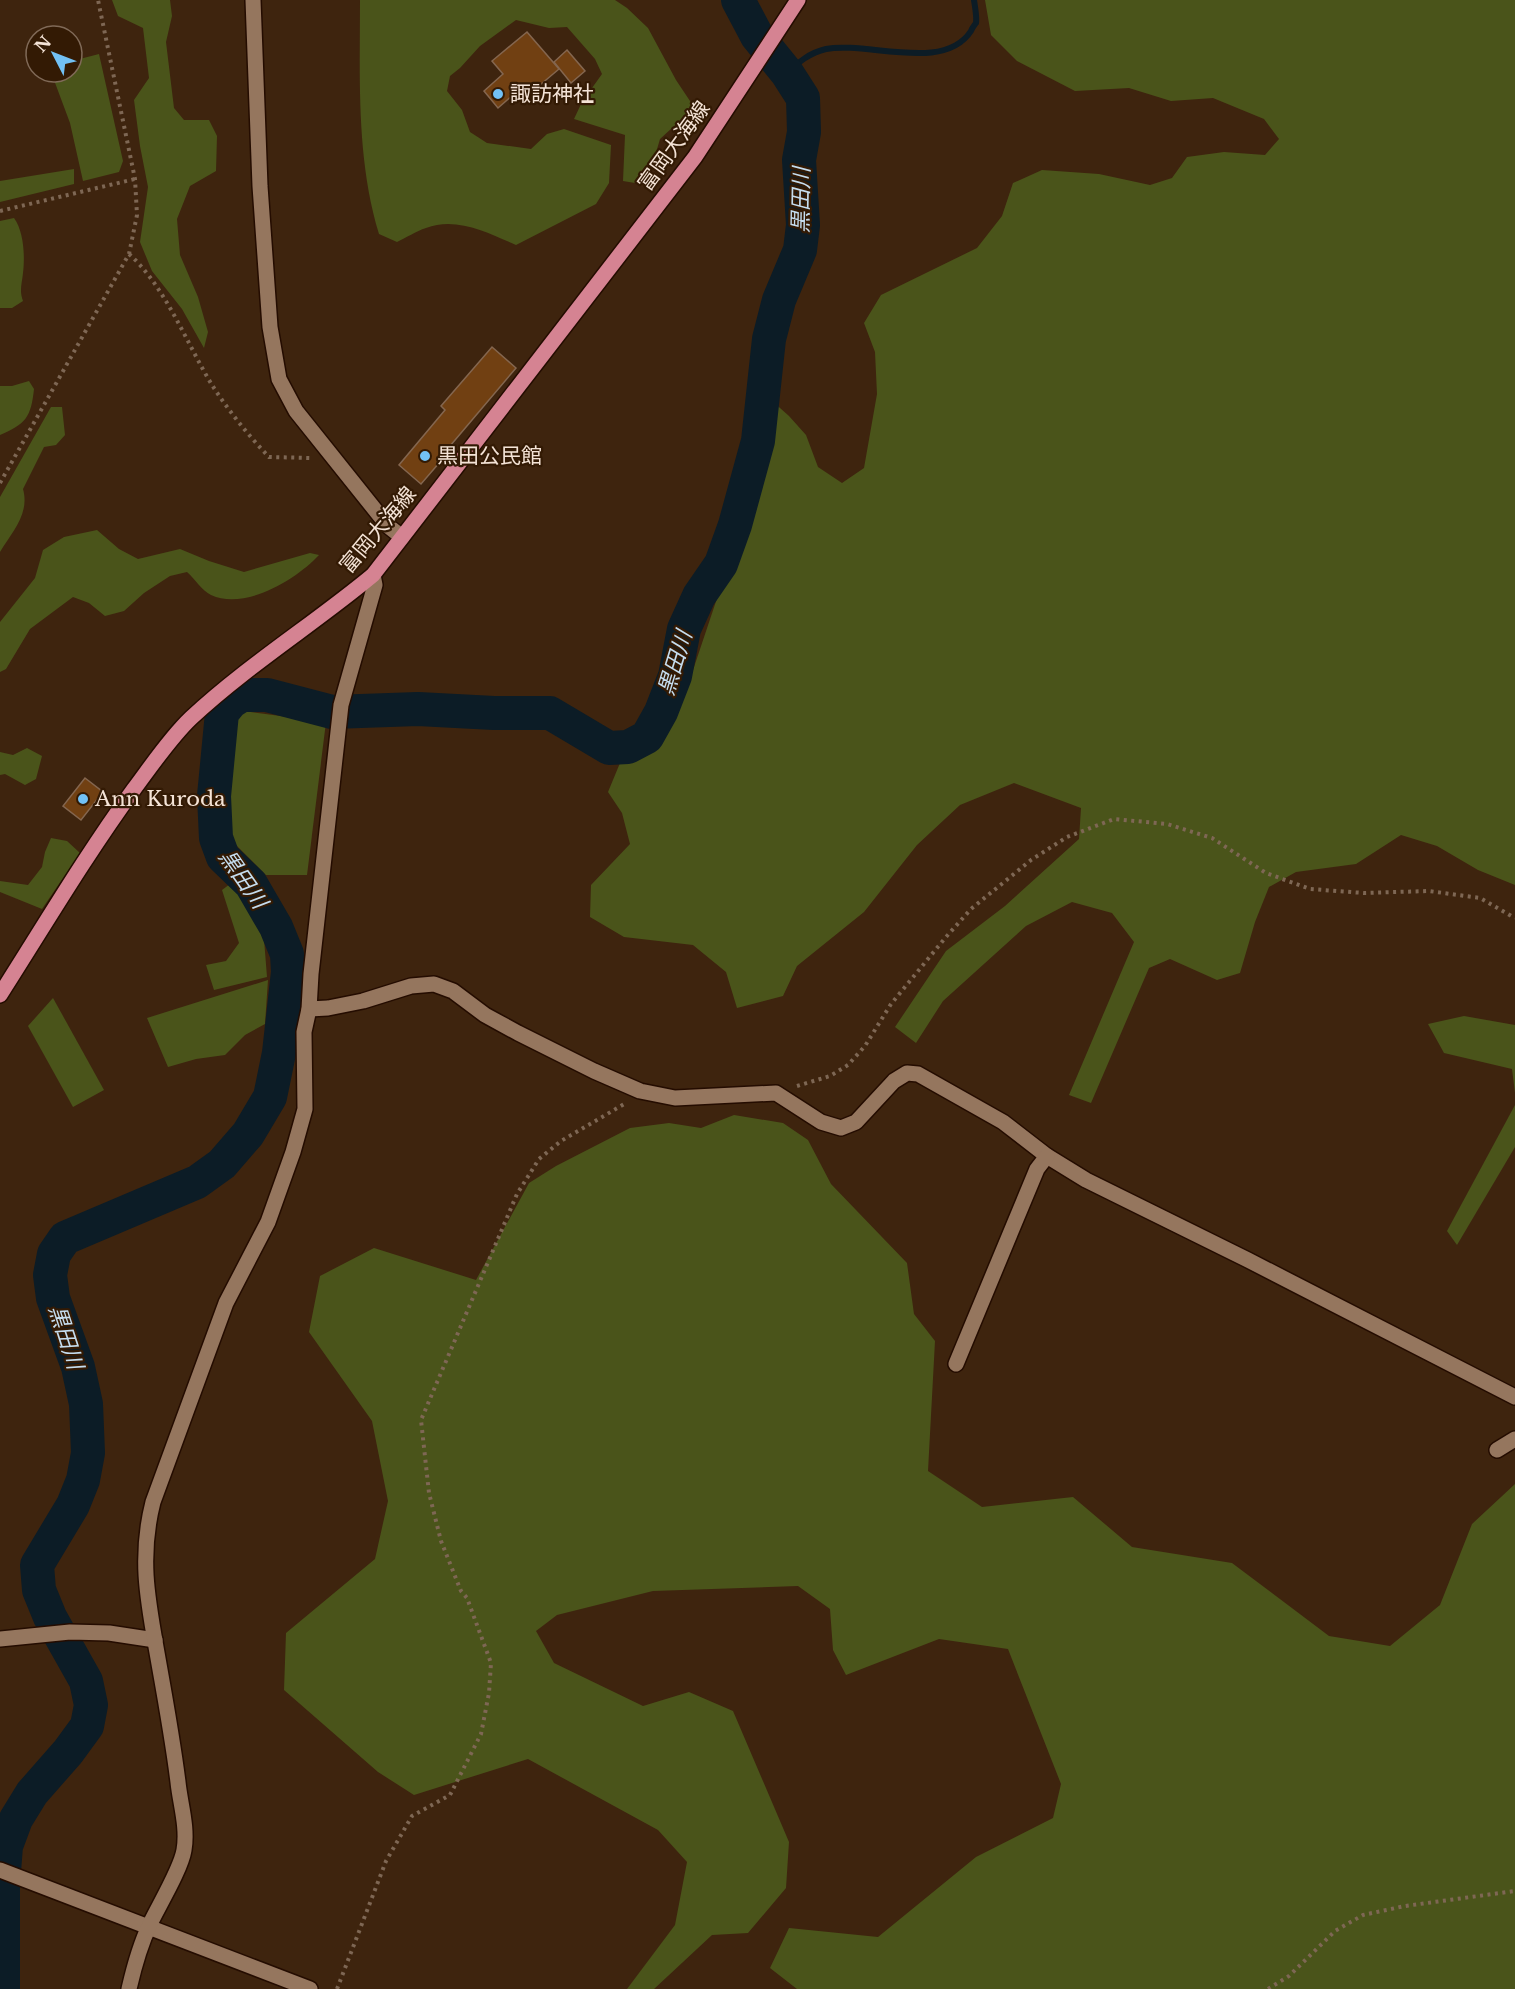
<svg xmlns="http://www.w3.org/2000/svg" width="1515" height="1989" viewBox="0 0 1515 1989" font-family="'Libre Baskerville','Noto Sans JP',serif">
<rect width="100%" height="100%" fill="#3e240e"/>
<!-- green -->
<g fill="#4a541a">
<path d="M112 0H170L172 16 166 42 174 108 184 120H209L217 136 216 171 190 186 177 219 180 255 198 297 208 332 204 348 182 309 152 271 140 242 148 187 140 146 134 100 149 78 143 28 118 16Z"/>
<path d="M360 0H615L627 8 648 28 676 80 692 104 685 116 660 139 653 163 635 183 623 181 625 135 574 119 582 102 602 74 595 59 567 27 549 28 516 20 480 46 460 68 450 76 447 91 462 110 470 132 487 143 531 149 547 134 564 129 611 145 609 183 596 204 516 245C489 233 456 216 426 228 416 231 406 238 397 242L379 234C356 158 360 78 360 0Z"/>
<path d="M985 0H1515V885L1478 870 1437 846 1401 835 1356 864 1296 872 1269 887 1255 922 1240 973 1217 980 1170 959 1149 968 1091 1103 1069 1095 1134 942 1112 913 1072 902 1026 926 943 1001 916 1043 895 1027 946 951 1005 906 1079 839 1081 808 1014 783 960 805 917 845 864 912 797 966 783 996 737 1008 726 972 693 945 624 937 590 917 591 885 630 844 622 813 608 792 620 763 658 740 690 679 761 467 771 400 789 416 806 435 818 467 842 483 864 468 877 394 875 352 864 323 881 295 977 248 1002 216 1013 183 1042 170 1099 174 1150 185 1172 178 1187 157 1224 152 1265 155 1279 139 1264 119 1213 98 1171 101 1129 88 1075 91 1017 61 991 35Z"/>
<path d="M99 54 123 161 119 172 83 181 70 123 51 72H72V61Z"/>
<path d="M74 169V184L0 202V181Z"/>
<path d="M14 218C24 232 25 256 23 273 22 284 19 290 23 301L12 308H0V221Z"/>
<path d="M29 381 34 389C31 417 26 424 0 435V386H12Z"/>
<path d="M51 407H62L65 435 56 445 44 447 23 489C30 514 12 532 0 552V497Z"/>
<path d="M97 530 119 549 138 559 180 549 209 561 244 572 310 553 319 555C297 579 245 611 211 595 202 591 194 578 187 572L170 576 144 593 124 611 105 616 89 603 73 597 30 629 6 669 0 672V622L35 578 43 550 64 537Z"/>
<path d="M243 711 326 722 307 875H266L230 839 225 811 230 727Z"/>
<path d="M27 748 42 756 36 779 25 785 5 774 0 775V752L13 755Z"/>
<path d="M51 838 67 841 80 853 42 909 0 892V881L28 885 42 867 45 852Z"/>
<path d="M230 884 246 898 264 939 267 977 214 990 206 965 226 961 239 943 222 890Z"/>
<path d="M268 980 265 1024 245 1035 225 1055 196 1059 168 1067 147 1018Z"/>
<path d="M53 998 104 1090 73 1107 28 1026Z"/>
<path d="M1464 1016 1515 1025V1093L1512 1069 1444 1053 1428 1024Z"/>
<path d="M1515 1105V1147L1457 1245 1447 1231Z"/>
<path d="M734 1115 783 1123 808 1140 831 1184 907 1263 914 1314 935 1341 928 1471 982 1507 1073 1497 1132 1547 1232 1563 1329 1636 1390 1646 1440 1605 1472 1524 1515 1484V1989H797L770 1968 789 1928 878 1937 976 1857 1053 1818 1061 1784 1008 1649 939 1639 846 1675 833 1650 830 1609 798 1586 653 1591 557 1615 536 1631 554 1663 643 1706 689 1692 733 1711 789 1842 786 1888 748 1933 712 1935 654 1989H627L675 1925 687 1862 658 1830 528 1759 414 1795 378 1772 284 1690 286 1633 375 1559 388 1501 372 1421 309 1332 320 1276 374 1248 476 1280 529 1183 556 1166 630 1128 669 1123 701 1128Z"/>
</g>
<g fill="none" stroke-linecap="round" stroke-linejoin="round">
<!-- stream -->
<path stroke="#0c1c26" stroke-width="6" d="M787 73C799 62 809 53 826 49 867 41 944 73 971 31 971 30 975 24 976 23 977 17 975 7 974 0"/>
<!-- river -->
<path stroke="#0c1c26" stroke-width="34" d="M3 1989V1884L6 1846 16 1819 32 1793 68 1752 87 1726 91 1705 86 1681 50 1617 39 1590 37 1565 73 1505 83 1480 88 1453 86 1404 78 1367 53 1298 50 1275 54 1254 65 1238 197 1182 222 1164 248 1134 270 1097 279 1053 288 972 287 954 276 927 251 884 223 857 216 838 214 796 222 713 231 702 242 695H267L332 712 418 709 494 713H550L609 748 628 747 647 737 661 712 675 676 684 629 699 596 721 564 735 525 758 441 769 339 779 300 800 250 803 225 799 160 804 132 803 98 787 73 757 36 738 0"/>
</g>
<!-- building -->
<g fill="#714012" stroke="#84664f" stroke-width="1.5">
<path d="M527 32 559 69 527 96 521 88 498 108 484 91 503 74 492 61Z"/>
<path d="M567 50 585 71 571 83 554 62Z"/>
<path d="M492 347 516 368 450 446 452 448 421 484 399 465 445 410 441 406Z"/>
<path d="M85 778 103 792 81 820 63 806Z"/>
</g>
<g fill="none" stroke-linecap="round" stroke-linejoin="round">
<!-- minor casing -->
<g stroke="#240c00" stroke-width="18">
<g id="minor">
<path d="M253 0 260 186 270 327 279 379 296 411 388 526 402 537"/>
<path d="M309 1009 328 1008 363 1001 411 986 434 984 453 991 485 1015 518 1033 594 1071 640 1091 675 1098 776 1093 821 1122 841 1128 856 1122 894 1081 907 1073 918 1074 1003 1122 1047 1156 1086 1180 1248 1260 1515 1397"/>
<path d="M956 1364 1037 1169 1047 1156"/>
<path d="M1497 1450 1515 1439"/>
<path d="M0 1639 70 1632 109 1633 155 1640"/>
<path d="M0 1870 310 1989"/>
<path d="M129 1989C134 1967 140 1945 150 1924 159 1905 181 1869 184 1850 188 1827 180 1803 178 1782 173 1742 166 1703 159 1664 149 1606 138 1561 153 1502L226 1303 268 1222 293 1152 305 1109 304 1032 309 1009 311 974 341 705 375 585 373 575"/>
</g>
</g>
<!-- major casing -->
<g stroke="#240c00" stroke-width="18">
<path id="major" d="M0 995C44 926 86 855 134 789 152 765 170 738 191 718 248 665 314 624 373 575L695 157 798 0"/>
</g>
<!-- path -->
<g stroke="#7e6754" stroke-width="4" stroke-dasharray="3 4.5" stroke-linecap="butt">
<path d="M0 211 135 179"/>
<path d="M129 254C165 286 187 344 212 385 228 410 248 435 269 457L311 458"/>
<path d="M0 483 129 254 137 215 135 179 98 0"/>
<path d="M797 1086 830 1076 848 1065 865 1046 891 1004 946 937 971 909 1031 860 1067 837 1114 819 1167 824 1212 838 1266 873 1310 889 1364 893 1429 891 1480 898 1515 918"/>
<path d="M337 1989 386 1861 412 1816 450 1795 481 1734 489 1693 491 1663 467 1598 461 1591 441 1541 429 1493 421 1420 517 1194 539 1159 561 1141 626 1103"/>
<path d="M1268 1989 1289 1976 1335 1931 1363 1915 1405 1906 1515 1891"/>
</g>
<!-- minor -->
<use href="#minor" stroke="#95765e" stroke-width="15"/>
<!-- major -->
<use href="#major" stroke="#d58392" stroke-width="15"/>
</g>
<!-- markers -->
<g fill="#72c1f5" stroke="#331a04" stroke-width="2">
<circle cx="498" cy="94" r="6"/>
<circle cx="425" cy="456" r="6"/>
<circle cx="83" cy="799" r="6"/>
</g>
<g text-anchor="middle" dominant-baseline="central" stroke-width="4.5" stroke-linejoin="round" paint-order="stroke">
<!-- poi labels -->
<g font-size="21" fill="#f4e3d6" stroke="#331a04" text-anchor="start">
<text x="510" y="94">諏訪神社</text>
<text x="437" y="456">黒田公民館</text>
<text x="95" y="799">Ann Kuroda</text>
</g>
<!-- street labels -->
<g font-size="21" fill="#f4e3d6" stroke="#331a04">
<text transform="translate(674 146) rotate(-54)">富岡大海線</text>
<text transform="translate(378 530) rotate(-50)">富岡大海線</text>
</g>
<!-- water labels -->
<g font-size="22" font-style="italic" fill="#c5ddef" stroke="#331a04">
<text transform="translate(801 200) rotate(-89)">黒田川</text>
<text transform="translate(675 663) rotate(-73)">黒田川</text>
<text transform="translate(243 879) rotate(55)">黒田川</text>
<text transform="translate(66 1337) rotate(72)">黒田川</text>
</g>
</g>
<!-- north arrow -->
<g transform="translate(54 54) rotate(312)"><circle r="28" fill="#331a04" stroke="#806a58" stroke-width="1.5"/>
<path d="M0-4.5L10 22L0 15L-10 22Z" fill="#72c1f5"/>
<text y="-9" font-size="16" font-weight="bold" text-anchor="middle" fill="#f4e3d6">N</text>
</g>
</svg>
